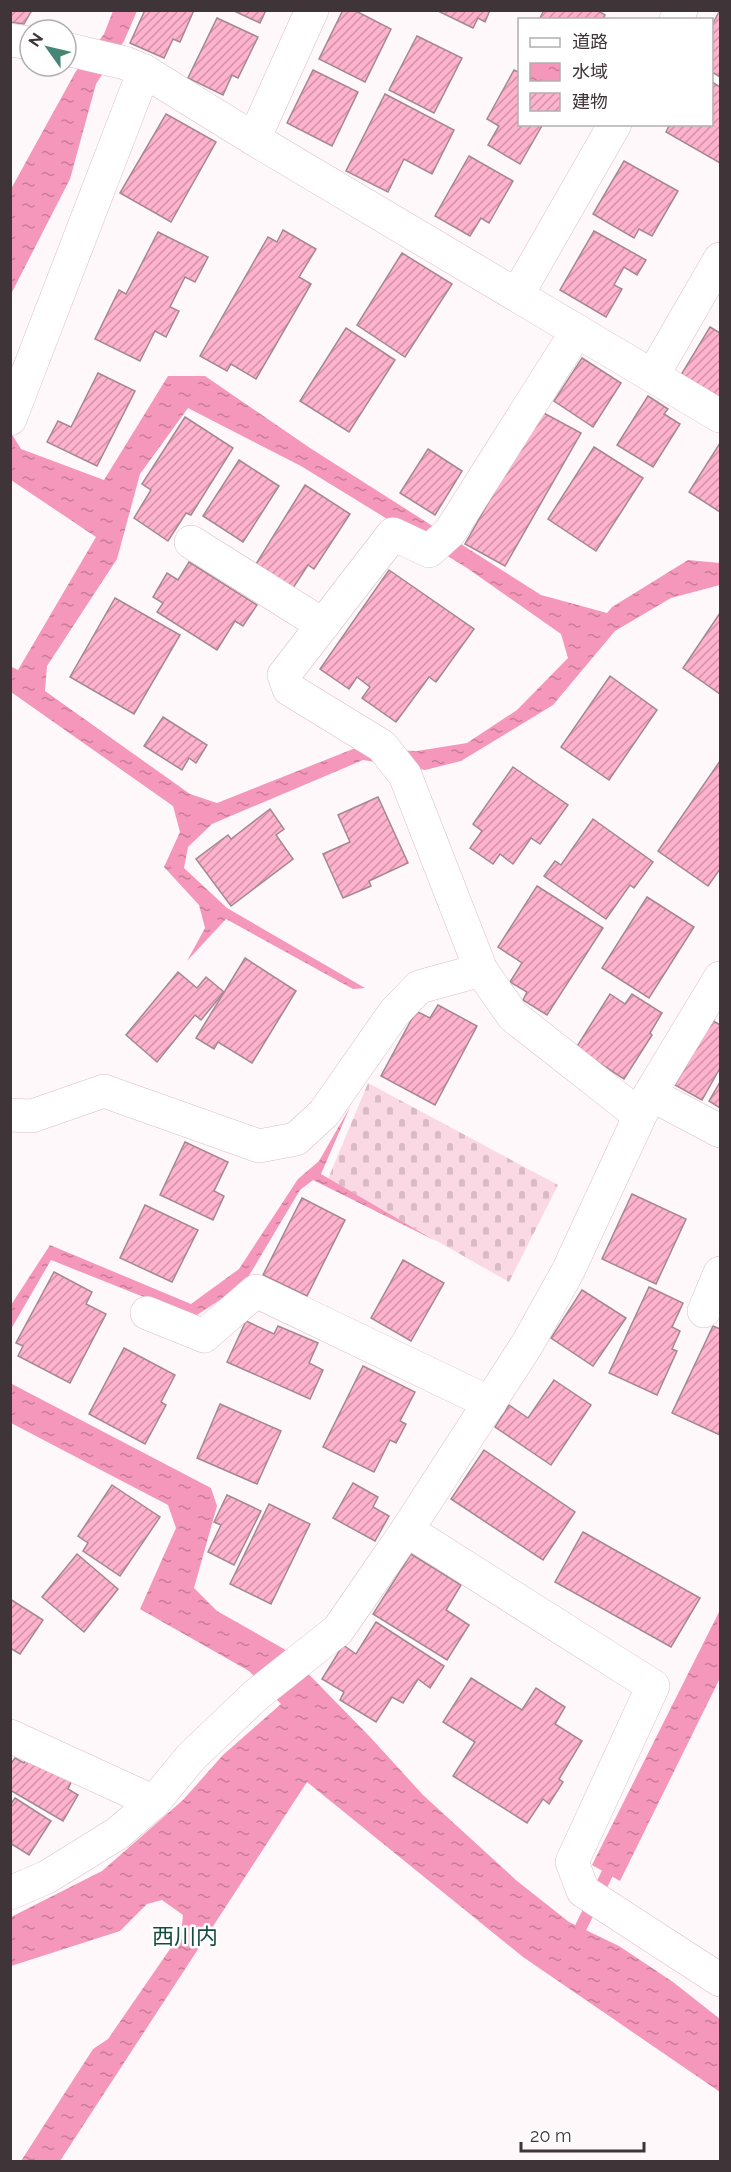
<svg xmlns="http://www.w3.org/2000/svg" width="731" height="2172" viewBox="0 0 731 2172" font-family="Raleway,'Noto Sans JP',sans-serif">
<defs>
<pattern id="cemetery-stones" width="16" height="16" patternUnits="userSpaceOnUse" patternTransform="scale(1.5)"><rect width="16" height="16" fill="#fbd9e4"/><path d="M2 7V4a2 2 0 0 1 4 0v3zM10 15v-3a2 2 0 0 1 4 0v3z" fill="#d8bbc4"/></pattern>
<pattern id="water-ripples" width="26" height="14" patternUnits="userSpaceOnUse" patternTransform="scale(1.5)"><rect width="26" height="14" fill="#f597ba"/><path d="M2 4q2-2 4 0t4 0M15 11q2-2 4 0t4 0" fill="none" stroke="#c87c98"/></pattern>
<pattern id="building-hatch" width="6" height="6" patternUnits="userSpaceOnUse" patternTransform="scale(1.5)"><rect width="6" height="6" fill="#ffb2cd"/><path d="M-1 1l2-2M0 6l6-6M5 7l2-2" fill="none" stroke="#d092a7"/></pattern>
</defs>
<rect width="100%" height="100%" fill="#fef8fa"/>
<!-- cemetery -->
<path fill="url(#cemetery-stones)" d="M368 1083 558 1185 509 1282 328 1179Z"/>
<!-- water -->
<g fill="url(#water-ripples)" fill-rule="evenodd">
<path d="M113 11H137L124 41 96 84 70 179 11 294V189L76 71 104 34Z"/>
<path d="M168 376H205L310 448 541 595 607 613 612 607 688 560 720 563V585L671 598 615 631 553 705 461 761 425 770 363 760 212 824 188 847 184 868 227 908 365 988 353 989 226 919 187 961 205 928 199 905 164 867 180 832 173 806 11 692 10 666 18 670 96 537 11 480V433L21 449 104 480ZM188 408 301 466 467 568 561 634 568 658 517 710 467 743 417 751 353 749 217 803 190 794 45 691 47 666 117 559 140 474Z"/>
<path d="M350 1107 321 1174 436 1241 313 1180 300 1190 244 1284 194 1317 51 1260 11 1329V1305L50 1245 191 1304 239 1269 298 1179 319 1161Z"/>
<path d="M10 1383 211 1488 217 1506 194 1588 217 1611 284 1649 371 1738 423 1795 517 1881 569 1922 619 1946 673 1982 720 2019V2092L523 1957 307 1782 60 2161H21L93 2049 108 2039 181 1933 183 1915 162 1900 147 1904 120 1931 11 1966V1917L102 1871 183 1800 223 1755 281 1704 249 1671 140 1609 176 1528 168 1505 11 1423Z"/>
<path d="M720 1610V1678L620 1881 592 1865Z"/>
</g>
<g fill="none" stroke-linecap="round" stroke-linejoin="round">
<!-- stream -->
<path stroke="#f597ba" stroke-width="12" d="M581 1927 607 1874"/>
</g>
<!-- building -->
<g fill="url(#building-hatch)" stroke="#a48891" stroke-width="1.5">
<path d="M10 10H32L24 24 10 22Z"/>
<path d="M145 10H194L180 42 173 39 164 58 130 43Z"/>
<path d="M232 10H266L260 23Z"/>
<path d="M343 10H354L391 29 365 82 319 59Z"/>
<path d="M436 10H490L485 22 478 18 473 28Z"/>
<path d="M544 10H597L605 15 603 20H539Z"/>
<path d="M720 10V77L712 72V25Z"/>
<path d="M217 18 258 37 238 78 232 75 223 95 188 78Z"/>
<path d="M417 36 462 58 434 113 389 90Z"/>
<path d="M313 70 358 92 332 146 287 123Z"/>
<path d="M514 70 520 73V124H543L520 164 488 145 499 126 487 119Z"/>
<path d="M712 82 720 87V163L666 132 670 124H712Z"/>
<path d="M385 94 454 130 432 174 404 159 388 192 346 171Z"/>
<path d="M166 114 216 142 171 222 120 193Z"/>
<path d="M469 156 513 181 489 223 481 218 470 236 435 216Z"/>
<path d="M624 161 678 191 652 236 639 229 634 238 593 214Z"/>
<path d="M283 230 316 249 299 277 311 284 256 379 231 364 227 371 200 356 268 237 277 242Z"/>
<path d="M594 231 646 260 637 275 624 267 614 285 622 289 606 317 560 290Z"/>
<path d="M158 232 208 257 195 282 185 277 170 307 179 311 166 337 155 331 140 361 95 339 119 290 126 294Z"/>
<path d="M402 253 452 284 405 357 357 325Z"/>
<path d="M710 327 720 333V397L681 375Z"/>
<path d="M346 328 395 360 349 432 300 401Z"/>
<path d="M582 358 621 383 593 427 554 401Z"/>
<path d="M98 373 135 391 97 466 47 442 58 421 71 427Z"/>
<path d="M648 396 668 409 664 414 680 424 653 467 617 445Z"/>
<path d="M540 411 581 433 505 566 465 544Z"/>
<path d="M185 417 233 448 191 515 186 513 168 541 134 518 151 490 142 484Z"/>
<path d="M720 443V512L689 492Z"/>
<path d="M594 447 643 478 596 551 548 519Z"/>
<path d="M428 449 462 471 435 515 400 493Z"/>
<path d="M239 460 279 486 243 542 203 516Z"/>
<path d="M305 485 350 514 314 569 308 565 293 588 256 564Z"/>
<path d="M189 562 257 605 243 626 235 621 217 650 157 612 163 603 153 597 167 573 178 580Z"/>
<path d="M389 570 474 629 436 682 429 677 396 722 362 698 370 687 357 677 349 689 320 669Z"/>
<path d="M115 598 180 635 134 714 70 677Z"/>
<path d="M720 613V694L683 668Z"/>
<path d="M610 676 657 710 609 780 561 747Z"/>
<path d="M163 717 207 745 196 763 189 758 182 770 144 746Z"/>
<path d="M720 761V869L708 886 658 851Z"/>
<path d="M513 767 568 805 540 844 531 838 513 864 500 854 493 864 470 848 482 831 473 824Z"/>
<path d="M378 797 408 863 369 881 371 886 343 898 323 854 350 842 338 815Z"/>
<path d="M270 809 284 829 276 835 293 859 231 906 196 859 228 835 231 839Z"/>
<path d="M593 819 653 862 634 888 630 885 606 919 544 876 555 861 561 865Z"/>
<path d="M537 886 603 928 547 1015 523 1000 527 992 510 982 522 963 498 947Z"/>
<path d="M647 897 694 927 649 998 602 968Z"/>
<path d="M245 958 296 991 252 1063 218 1042 214 1049 196 1038Z"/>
<path d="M178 972 197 988 206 977 224 992 201 1020 195 1015 157 1062 126 1035Z"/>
<path d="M610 994 625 1004 632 994 662 1013 650 1033 652 1035 624 1079 576 1048Z"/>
<path d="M438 1005 477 1026 435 1105 381 1076 416 1011 430 1018Z"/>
<path d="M712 1020 720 1025V1068L702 1100 675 1085Z"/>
<path d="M720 1082V1108L709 1101Z"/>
<path d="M185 1142 228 1162 214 1191 224 1196 213 1220 160 1195Z"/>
<path d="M632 1194 686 1219 656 1284 602 1259Z"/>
<path d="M302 1198 345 1220 307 1296 263 1275Z"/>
<path d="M145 1205 198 1230 172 1282 120 1258Z"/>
<path d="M403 1260 444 1283 411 1341 371 1318Z"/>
<path d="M54 1272 92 1292 86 1304 106 1314 70 1383 18 1356 23 1346 16 1343Z"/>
<path d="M649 1287 683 1303 672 1327 680 1331 672 1349 677 1351 657 1395 609 1373Z"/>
<path d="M582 1290 626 1318 593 1366 551 1338Z"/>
<path d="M246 1321 274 1334 278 1326 318 1343 309 1363 323 1370 310 1399 227 1362Z"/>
<path d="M713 1326 720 1329V1435L672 1413Z"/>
<path d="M124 1348 175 1375 161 1402 166 1405 145 1444 89 1414Z"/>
<path d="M363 1366 415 1392 400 1421 406 1424 396 1443 390 1440 374 1472 323 1447Z"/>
<path d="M554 1380 591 1405 551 1465 495 1427 509 1405 528 1418Z"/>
<path d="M220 1404 281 1431 257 1484 197 1458Z"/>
<path d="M484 1450 575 1512 543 1560 451 1499Z"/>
<path d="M353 1483 378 1497 373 1507 389 1516 375 1541 333 1518Z"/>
<path d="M112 1485 160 1517 120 1576 83 1551 88 1543 78 1536Z"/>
<path d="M227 1495 261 1511 234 1565 208 1552 221 1525 214 1522Z"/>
<path d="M269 1504 310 1524 271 1604 230 1584Z"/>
<path d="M583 1532 700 1598 671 1647 555 1582Z"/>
<path d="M77 1554 118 1589 84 1632 42 1597Z"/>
<path d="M411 1554 461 1585 446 1610 469 1625 447 1660 373 1614Z"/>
<path d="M10 1599 43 1620 20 1654 10 1648Z"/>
<path d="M376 1622 444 1666 430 1688 418 1679 403 1703 392 1697 376 1722 340 1700 344 1692 322 1679 343 1645 356 1654Z"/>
<path d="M471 1678 522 1710 536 1688 565 1707 555 1724 582 1741 559 1779 563 1782 549 1804 543 1799 527 1823 453 1776 475 1742 443 1722Z"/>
<path d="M29 1755 72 1780 68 1789 78 1795 63 1821 10 1790V1765L15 1758 24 1763Z"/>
<path d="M15 1798 51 1821 29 1855 10 1843V1805Z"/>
</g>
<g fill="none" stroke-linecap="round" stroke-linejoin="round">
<!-- minor casing -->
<g stroke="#dcbec8" stroke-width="34">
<g id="minor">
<path d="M676 20 681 10"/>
<path d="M10 40 30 43"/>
<path d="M66 49 125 63 144 71 254 139 720 416"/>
<path d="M254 139 312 10"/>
<path d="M517 295 615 124"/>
<path d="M577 331 450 532 429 551 393 534 284 675 289 689 382 746 405 775 481 970 513 1016 639 1115"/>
<path d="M653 375 720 259"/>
<path d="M10 419 144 71"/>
<path d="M191 542 323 625"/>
<path d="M650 1094 720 1131"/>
<path d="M10 1115 32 1116 104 1091 259 1146 296 1139 324 1113 394 1013 419 987 481 970"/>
<path d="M704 1311 720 1273"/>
<path d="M147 1313 204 1336 256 1291 490 1403"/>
<path d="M407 1530 653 1686 572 1862 583 1891 720 1980"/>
<path d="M10 1736 154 1802"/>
<path d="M10 1893 47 1877 118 1833 154 1802 191 1757 256 1695 338 1630 407 1530 528 1343 568 1271 650 1094 720 978"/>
</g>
</g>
<!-- minor -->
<use href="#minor" stroke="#fff" stroke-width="33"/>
</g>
<g text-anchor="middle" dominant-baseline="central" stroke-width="5" stroke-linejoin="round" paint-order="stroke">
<!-- neighbourhood labels -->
<g font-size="22" fill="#154c41" stroke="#fff">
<text x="185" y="1936">西川内</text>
</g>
</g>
<!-- border -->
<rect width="731" height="2172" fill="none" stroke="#3f3438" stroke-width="24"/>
<!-- legend -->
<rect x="518" y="18" width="195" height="108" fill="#ffffff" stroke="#b2aeaf" stroke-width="1.5"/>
<rect x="530" y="38" width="30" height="9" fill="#ffffff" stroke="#b2aeaf" stroke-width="1.5"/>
<text x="572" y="48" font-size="18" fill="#3f3438">道路</text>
<rect x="530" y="63" width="30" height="18" fill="url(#water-ripples)" stroke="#b2aeaf" stroke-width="1.5"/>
<text x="572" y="78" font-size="18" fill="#3f3438">水域</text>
<rect x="530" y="93" width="30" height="18" fill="url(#building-hatch)" stroke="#b2aeaf" stroke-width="1.5"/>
<text x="572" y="108" font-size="18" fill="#3f3438">建物</text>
<!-- north arrow -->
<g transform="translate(48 48) rotate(304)"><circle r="28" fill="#ffffff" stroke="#b2aeaf" stroke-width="1.5"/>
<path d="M0-4.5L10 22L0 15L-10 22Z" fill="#448576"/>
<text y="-9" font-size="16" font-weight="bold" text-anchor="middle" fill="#3f3438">N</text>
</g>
<!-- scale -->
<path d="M521 2142v9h123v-9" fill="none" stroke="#3f3438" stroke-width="3"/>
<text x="530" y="2142" font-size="18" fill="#3f3438" stroke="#ffffff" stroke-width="4.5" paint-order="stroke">20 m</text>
</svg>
